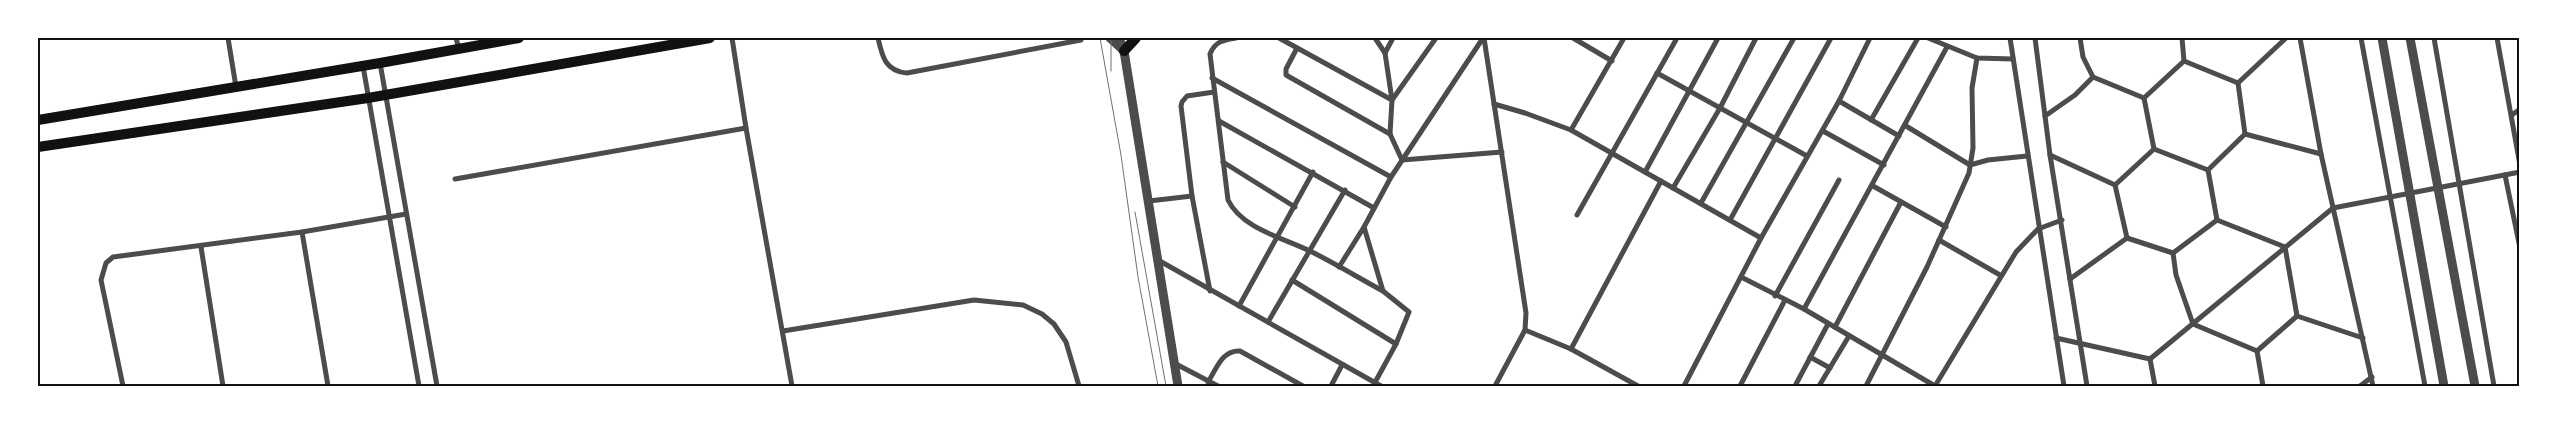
<svg xmlns="http://www.w3.org/2000/svg" width="2557" height="424" viewBox="0 0 2557 424" font-family="Georgia,serif">
<rect width="100%" height="100%" fill="#fff"/>
<g fill="none" stroke-linecap="round" stroke-linejoin="round">
<!-- minor -->
<g stroke="#4c4c4c" stroke-width="5">
<path d="M228 38 236 87"/>
<path d="M456 38 459 49"/>
<path d="M732 38 746 128 792 386"/>
<path d="M878 38C882 56 885 71 907 73L1081 40"/>
<path d="M1236 38C1224 40 1215 41 1210 54L1228 200C1242 229 1284 238 1312 252 1336 264 1359 278 1383 291"/>
<path d="M1279 38 1392 100 1436 38"/>
<path d="M1375 38 1385 53 1392 100 1390 134 1402 160 1502 152"/>
<path d="M1484 38 1526 313 1525 330 1495 386"/>
<path d="M1573 38 1612 61"/>
<path d="M1928 38 1977 58 2013 59"/>
<path d="M2010 38 2064 386"/>
<path d="M2035 38 2050 155 2087 386"/>
<path d="M2080 38 2083 57 2093 77 2144 98"/>
<path d="M2182 38 2184 61"/>
<path d="M2300 38 2321 154 2373 386"/>
<path d="M2361 38 2425 386"/>
<path d="M2434 38 2494 386"/>
<path d="M2497 38 2520 165"/>
<path d="M1297 48 1286 69V75L1390 134"/>
<path d="M1385 53 1393 38"/>
<path d="M2184 61 2238 83"/>
<path d="M380 63 437 386"/>
<path d="M363 66 419 386"/>
<path d="M1657 73 1807 156"/>
<path d="M1212 78 1391 177"/>
<path d="M1839 101 1899 136"/>
<path d="M1494 104 1525 113 1571 130 1761 238"/>
<path d="M2512 115 2520 109"/>
<path d="M2045 116 2075 95 2093 77"/>
<path d="M1871 120 1918 38"/>
<path d="M1219 121 1374 208"/>
<path d="M1906 126 1970 165 1988 160 2027 156"/>
<path d="M1571 130 1624 38"/>
<path d="M1823 131 1884 165"/>
<path d="M2245 134 2238 83 2286 38"/>
<path d="M2245 134 2321 154"/>
<path d="M2154 149 2208 170"/>
<path d="M2050 155 2115 185 2127 238 2070 279"/>
<path d="M1223 162 1295 207"/>
<path d="M1645 172 1718 38"/>
<path d="M2505 175 2520 248"/>
<path d="M455 179 746 128"/>
<path d="M2115 185 2154 149 2144 98 2184 61"/>
<path d="M1873 186 1946 227"/>
<path d="M1673 188 1720 108 1756 38"/>
<path d="M1149 201 1192 196"/>
<path d="M1701 203 1794 38"/>
<path d="M1577 215 1677 38"/>
<path d="M1730 220 1831 38"/>
<path d="M2217 220 2208 170 2245 134"/>
<path d="M302 232 328 386"/>
<path d="M2127 238 2173 253"/>
<path d="M1939 240 2000 275"/>
<path d="M201 247 223 386"/>
<path d="M2173 253 2217 220 2285 247 2297 316 2363 338"/>
<path d="M2173 253 2176 275 2193 324 2257 351 2297 316"/>
<path d="M1158 260 1381 386"/>
<path d="M1339 267 1364 227"/>
<path d="M1741 277 1804 309 1935 386"/>
<path d="M1292 280 1396 344"/>
<path d="M1210 291 1192 196 1181 106 1182 102 1187 96 1214 92"/>
<path d="M1775 296 1839 180"/>
<path d="M1239 306 1313 172"/>
<path d="M1804 309 1947 47"/>
<path d="M1268 322 1345 190"/>
<path d="M1835 327 1901 202"/>
<path d="M1525 330 1571 349 1638 386"/>
<path d="M783 331 974 300 1023 305 1042 314 1054 324 1066 342 1079 386"/>
<path d="M2056 338 2150 359"/>
<path d="M1571 349 1661 181"/>
<path d="M2257 351 2263 386"/>
<path d="M1810 357 1830 368"/>
<path d="M2150 359 2333 208 2520 172"/>
<path d="M2150 359 2155 386"/>
<path d="M1174 363 1218 386"/>
<path d="M1208 382C1217 368 1222 350 1240 351L1303 386"/>
<path d="M123 386 101 280 106 263 113 257 302 232 406 214"/>
<path d="M1331 386 1342 365"/>
<path d="M1373 386 1396 344 1409 312 1383 291 1364 227 1391 177 1483 38"/>
<path d="M1684 386 1761 238 1839 101 1870 38"/>
<path d="M1740 386 1785 300"/>
<path d="M1795 386 1828 324"/>
<path d="M1819 386 1849 336"/>
<path d="M1866 386 1927 267 1969 173 1973 148 1972 88 1977 58"/>
<path d="M1935 386 2016 252 2038 229 2062 220"/>
<path d="M2360 386 2372 377"/>
</g>
<!-- tertiary -->
<g stroke="#4c4c4c" stroke-width="9">
<path d="M1110 38 1122 49"/>
<path d="M1119 38 1124 51 1178 386"/>
<path d="M2382 38 2444 386"/>
<path d="M2410 38 2475 386"/>
</g>
<!-- secondary -->
<g stroke="#111" stroke-width="10">
<path d="M1124 51 1136 38"/>
<path d="M38 120 380 63 519 38"/>
<path d="M38 147 368 98 710 38"/>
</g>
<!-- tram -->
<g stroke="#707070" stroke-width="1">
<path d="M1100 38 1121 155 1138 277 1158 386"/>
<path d="M1111 71V38"/>
<path d="M1135 212 1166 386"/>
</g>
</g>
<!-- border -->
<rect width="2557" height="424" fill="none" stroke="#ffffff" stroke-width="78"/>
<rect x="39" y="39" width="2479" height="346" fill="none" stroke="#111" stroke-width="2"/>
</svg>
